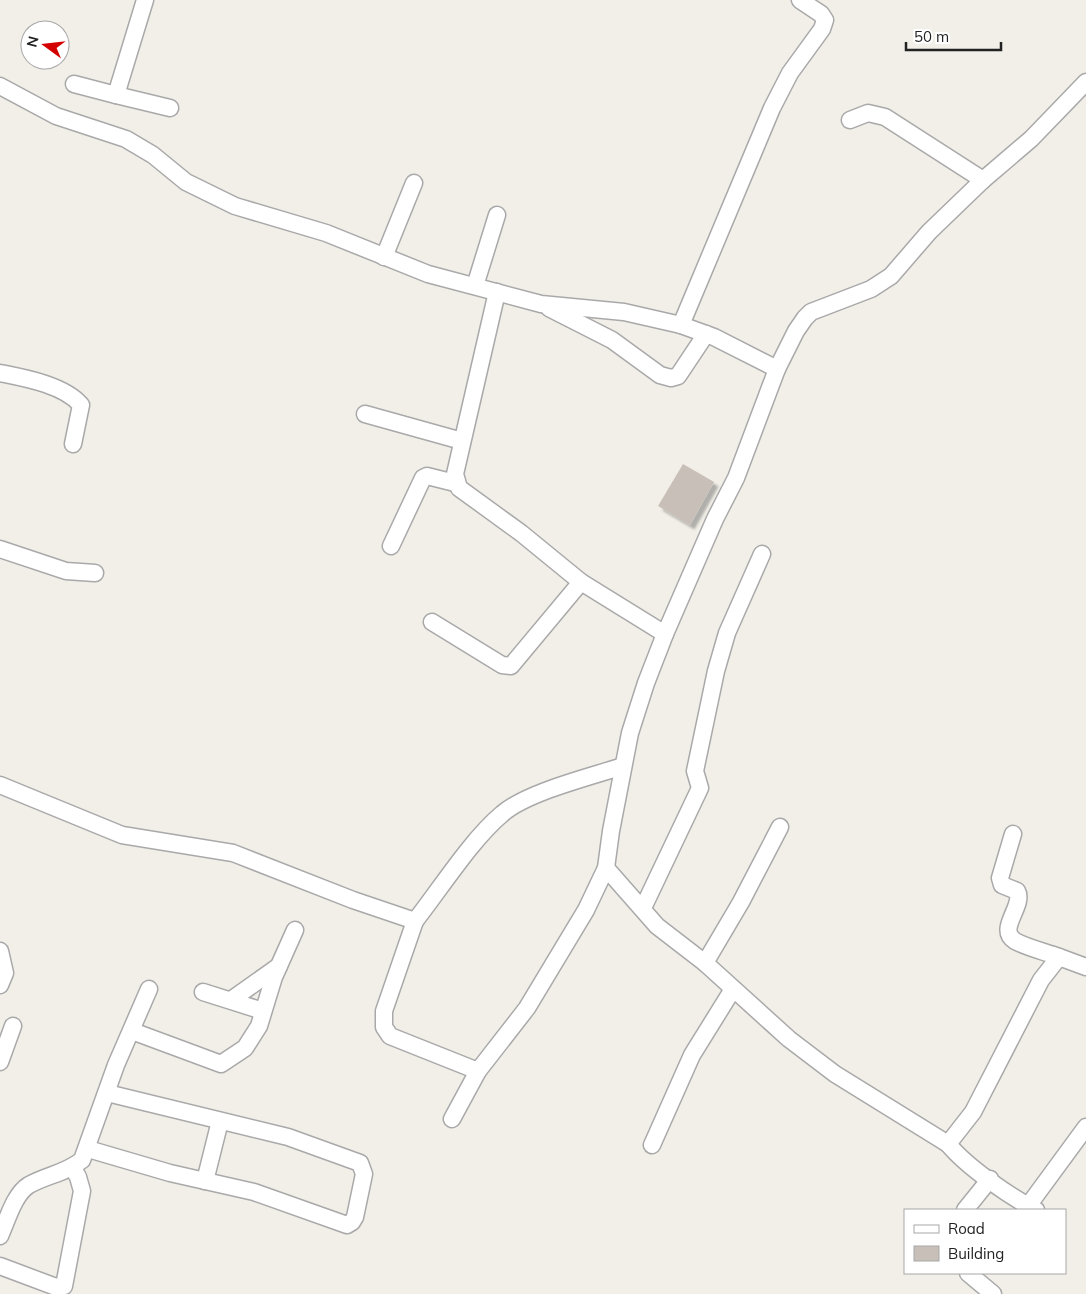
<svg xmlns="http://www.w3.org/2000/svg" width="1086" height="1294" viewBox="0 0 1086 1294" font-family="Mulish,sans-serif">
<defs>
<filter id="shadow"><feDropShadow dx="4.5" dy="4.5" stdDeviation="1" flood-color="#0004"/></filter>
</defs>
<rect width="100%" height="100%" fill="#f2efe9"/>
<!-- building -->
<path fill="#c7bfb8" filter="url(#shadow)" d="M683 464 714 482 690 525 658 506Z"/>
<g fill="none" stroke-linecap="round" stroke-linejoin="round">
<!-- minor casing -->
<g stroke="#a9a9a9" stroke-width="19">
<g id="minor">
<path d="M145 0 116 95 170 108"/>
<path d="M74 84 116 95"/>
<path d="M0 86 56 116 126 139 153 155 186 182 235 206 326 233 428 274 541 304 624 312 681 325 714 337 777 369"/>
<path d="M850 120 868 113 885 117 983 180"/>
<path d="M384 257 414 183"/>
<path d="M475 286 497 215"/>
<path d="M497 292 455 474 459 488 521 533 581 582 665 634"/>
<path d="M549 308 612 340 660 375 671 378 678 376 706 334"/>
<path d="M681 325 772 108 790 73 822 29 825 20 821 14 800 0"/>
<path d="M0 373C25 378 64 385 81 405L73 444"/>
<path d="M365 414 462 441"/>
<path d="M391 546 423 478 427 476 455 483"/>
<path d="M0 549 66 571 95 573"/>
<path d="M432 622 502 665 511 666 581 582"/>
<path d="M0 785 122 835 233 853 353 900 415 921C441 888 471 840 502 814 527 792 590 777 623 766"/>
<path d="M1013 834 1000 878 1002 885 1017 891C1025 906 996 929 1015 941 1028 948 1046 952 1059 957"/>
<path d="M606 868 657 926 705 963 789 1039 835 1074 948 1144 973 1112 1041 980 1059 957 1086 967"/>
<path d="M643 908 700 788 695 771 716 671 727 633 762 554"/>
<path d="M415 921 384 1011V1027L390 1036 478 1071"/>
<path d="M0 951 5 973 0 985"/>
<path d="M705 963 741 902 780 827"/>
<path d="M203 992 263 1011"/>
<path d="M231 1000 279 966"/>
<path d="M132 1031 221 1064 245 1048 259 1026 274 977 295 930"/>
<path d="M0 1062 13 1026"/>
<path d="M452 1119 478 1071 527 1008 586 910 606 868 611 831 630 733 646 683 665 634 715 519 736 478 777 369 796 331 805 318 811 312 871 289 891 276 929 232 983 180 1031 139 1086 82"/>
<path d="M948 1144C967 1167 1009 1196 1036 1210"/>
<path d="M652 1145 692 1055 733 989"/>
<path d="M88 1149 170 1173 254 1192 347 1225 352 1222 355 1217 364 1174 360 1163 288 1137 107 1093"/>
<path d="M205 1181 220 1121"/>
<path d="M1028 1206 1086 1127"/>
<path d="M965 1210 990 1179"/>
<path d="M0 1236C7 1221 14 1194 29 1185 47 1175 66 1173 82 1160L116 1065 149 989"/>
<path d="M0 1266 56 1287 64 1286 82 1191 78 1177 73 1168"/>
<path d="M968 1273 993 1294"/>
</g>
</g>
<!-- minor -->
<use href="#minor" stroke="#fff" stroke-width="16"/>
</g>
<!-- legend -->
<rect x="904" y="1209" width="162" height="65" fill="#ffffff" stroke="#a7a7a7"/>
<rect x="914" y="1225" width="25" height="8" fill="#ffffff" stroke="#a7a7a7"/>
<text x="948" y="1234" font-size="15" fill="#222222">Road</text>
<rect x="914" y="1246" width="25" height="15" fill="#c7bfb8" stroke="#a7a7a7"/>
<text x="948" y="1259" font-size="15" fill="#222222">Building</text>
<!-- north arrow -->
<g transform="translate(45 45) rotate(285)"><circle r="24" fill="#ffffff" stroke="#a7a7a7"/>
<path d="M0-4L9 19L0 12L-9 19Z" fill="#d40000"/>
<text y="-8" font-size="14" font-weight="bold" text-anchor="middle" fill="#222222">N</text>
</g>
<!-- scale -->
<path d="M906 42v8h95v-8" fill="none" stroke="#222222" stroke-width="2.5"/>
<text x="914" y="42" font-size="15" fill="#222222" stroke="#ffffff" stroke-width="4" paint-order="stroke">50 m</text>
</svg>
